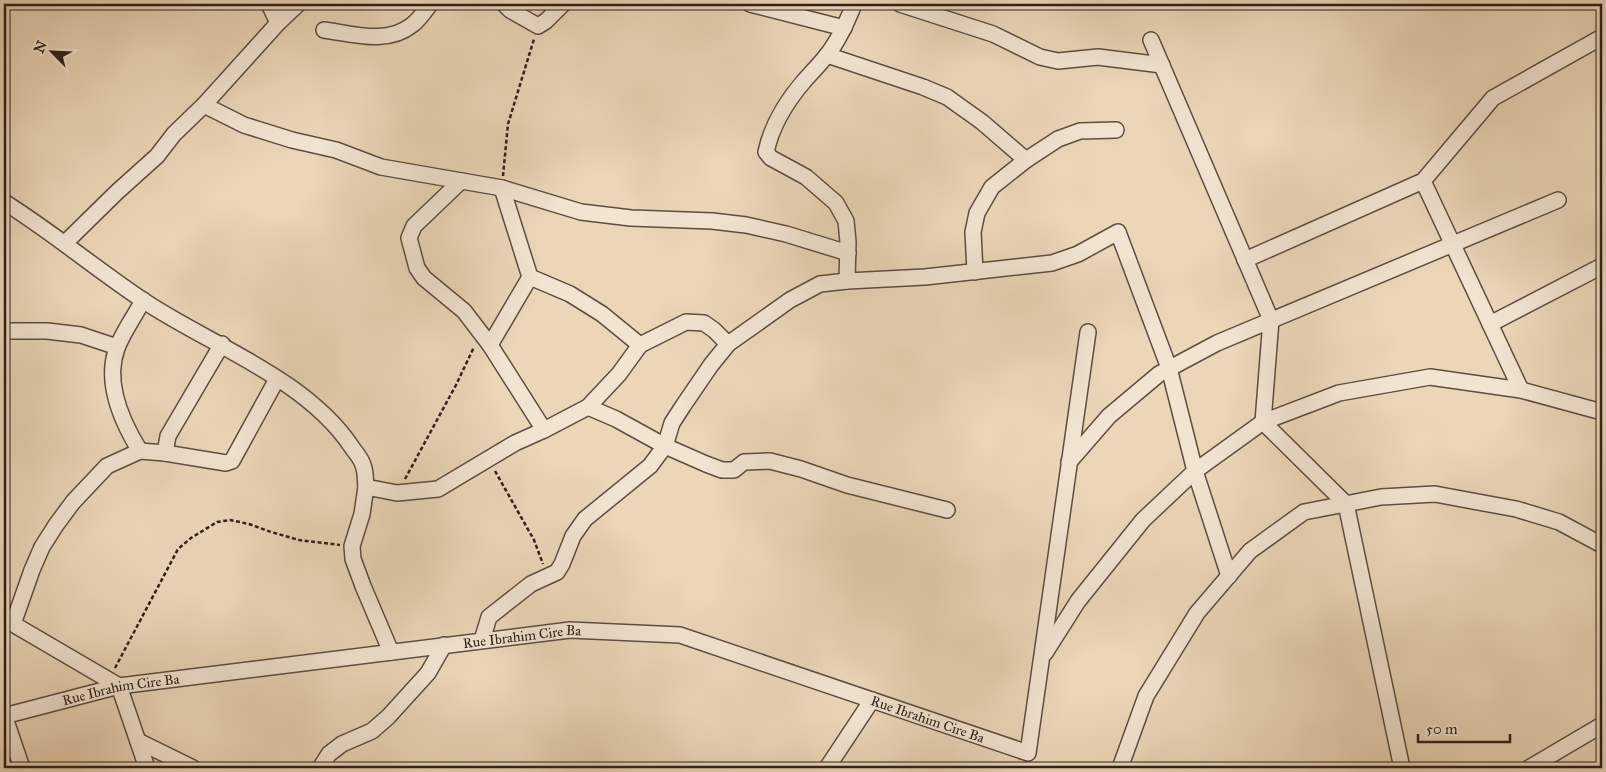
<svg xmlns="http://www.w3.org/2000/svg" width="1606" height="772" viewBox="0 0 1606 772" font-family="'IM FELL Great Primer',serif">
<rect width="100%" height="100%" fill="#ebd6b8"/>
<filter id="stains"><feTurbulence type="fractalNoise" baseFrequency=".004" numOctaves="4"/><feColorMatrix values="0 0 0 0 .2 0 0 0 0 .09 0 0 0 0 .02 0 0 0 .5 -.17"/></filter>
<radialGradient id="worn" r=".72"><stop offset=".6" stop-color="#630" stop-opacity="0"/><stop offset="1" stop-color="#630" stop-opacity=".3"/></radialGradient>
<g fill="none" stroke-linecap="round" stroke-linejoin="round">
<!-- street casing -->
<g stroke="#5c4e42" stroke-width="18">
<g id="street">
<path d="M269 4 278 23"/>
<path d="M504 4 510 10 538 26 546 21 563 4"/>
<path d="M750 4 844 28"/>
<path d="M900 4 993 34 1040 57 1058 61 1098 57 1162 65"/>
<path d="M324 30C354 34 387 45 412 25 419 20 425 11 430 4"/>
<path d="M1151 40 1271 320 1263 422 1346 504 1402 768"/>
<path d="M827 55 923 87 947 97 982 122 1026 160"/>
<path d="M204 105 244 125 292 140 336 150 381 167 502 188 581 212 631 218 712 221 746 225 786 234 848 253"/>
<path d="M461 181 414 226 409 238 417 268 424 278 464 311 490 345 544 430"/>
<path d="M1423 181 1521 390"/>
<path d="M502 188 530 277 570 294 602 314 640 345"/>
<path d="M4 202C52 232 96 269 144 301 210 345 305 378 351 446 355 452 361 458 363 465 366 472 365 480 366 487L397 493 438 489 515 443 544 430 588 407 619 374 640 345 686 322 704 323 714 330 728 344"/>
<path d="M65 243 117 192 157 156 174 134 204 105 278 23 298 4"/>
<path d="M1245 260 1423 181 1493 98 1602 37"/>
<path d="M975 272 973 232 977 213 992 187 1026 160 1058 139 1080 131 1116 130"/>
<path d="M847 281 848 242 846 221 836 203 806 177 771 158 766 152C772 124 786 102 804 81 812 72 820 64 827 55 839 40 847 22 854 4"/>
<path d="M1490 324 1602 266"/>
<path d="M4 331H47L81 335 117 347"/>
<path d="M490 345 530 277"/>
<path d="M588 407 616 419 665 446 706 464 722 470H734L744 462 770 461 801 469 847 485 947 510"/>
<path d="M140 451C122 422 104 383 117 348 123 332 135 316 143 300"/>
<path d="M165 453 168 436 222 344"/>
<path d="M1069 462 1109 416 1159 374 1217 343 1558 200"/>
<path d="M366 487 362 514 352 546 353 559 363 586 391 652"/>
<path d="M4 617 13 624 119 686 147 768"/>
<path d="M13 624 32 570 42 547 56 525 73 502 107 466 140 451 165 453 226 463 232 461 277 379"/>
<path d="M482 640 489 617 531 584 557 572 562 564 573 536 585 519 650 466 665 446 672 423 683 406 711 365 728 344 790 300 820 284 847 281 925 277 1052 263 1078 254 1118 232 1169 368 1195 471 1229 576"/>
<path d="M1045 653 1078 601 1143 520 1195 471 1263 422 1339 393 1430 377 1521 390 1602 412"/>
<path d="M4 715 22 768"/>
<path id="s1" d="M4 716 119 686 570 630 680 635 1028 753 1088 332"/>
<path d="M138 741 193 768"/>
<path d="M320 768 329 754 342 744 372 731 388 717 428 673 444 645"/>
<path d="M827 768 872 700"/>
<path d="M1120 768 1146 696 1197 613 1250 551 1304 512 1381 497 1435 494 1516 509 1559 522 1602 545"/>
<path d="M1529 768 1602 725"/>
</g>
</g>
<!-- path -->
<g stroke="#2d201a" stroke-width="2.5" stroke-dasharray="4 2.5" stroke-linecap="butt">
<path d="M503 176 508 124 534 39"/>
<path d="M495 471 534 540 543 564"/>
<path d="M405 479 456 385 474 347"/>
<path d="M115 668 178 549 191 538 217 522 230 520 249 524 271 532 299 540 340 545"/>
</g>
<!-- street -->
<use href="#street" stroke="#f2e4d1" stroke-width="15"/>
</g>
<g text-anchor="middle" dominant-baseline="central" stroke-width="4" stroke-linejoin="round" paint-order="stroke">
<!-- street labels -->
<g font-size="14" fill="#2d201a" stroke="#f2e4d1">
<text stroke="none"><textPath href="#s1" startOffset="525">Rue Ibrahim Cire Ba</textPath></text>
<text stroke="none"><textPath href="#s1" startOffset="120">Rue Ibrahim Cire Ba</textPath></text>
<text stroke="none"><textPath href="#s1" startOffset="945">Rue Ibrahim Cire Ba</textPath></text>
</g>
</g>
<!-- margin -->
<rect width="1606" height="772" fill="none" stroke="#ebd6b8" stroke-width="20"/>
<rect x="5" y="5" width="1596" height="762" fill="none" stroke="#2d201a" stroke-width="2.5"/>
<rect x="10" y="10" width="1586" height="752" fill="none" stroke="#2d201a"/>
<!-- north arrow -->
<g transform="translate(52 52) rotate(294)" stroke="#f2e4d1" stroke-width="4" paint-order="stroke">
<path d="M0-4L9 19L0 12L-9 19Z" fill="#2d201a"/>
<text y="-8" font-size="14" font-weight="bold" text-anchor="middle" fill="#2d201a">N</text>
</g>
<!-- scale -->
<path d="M1418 734v8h92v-8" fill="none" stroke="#2d201a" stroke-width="2.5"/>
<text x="1426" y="734" font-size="15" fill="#2d201a" stroke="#f2e4d1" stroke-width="4" paint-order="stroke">50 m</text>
<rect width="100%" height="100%" filter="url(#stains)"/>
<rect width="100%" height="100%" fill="url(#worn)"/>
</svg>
